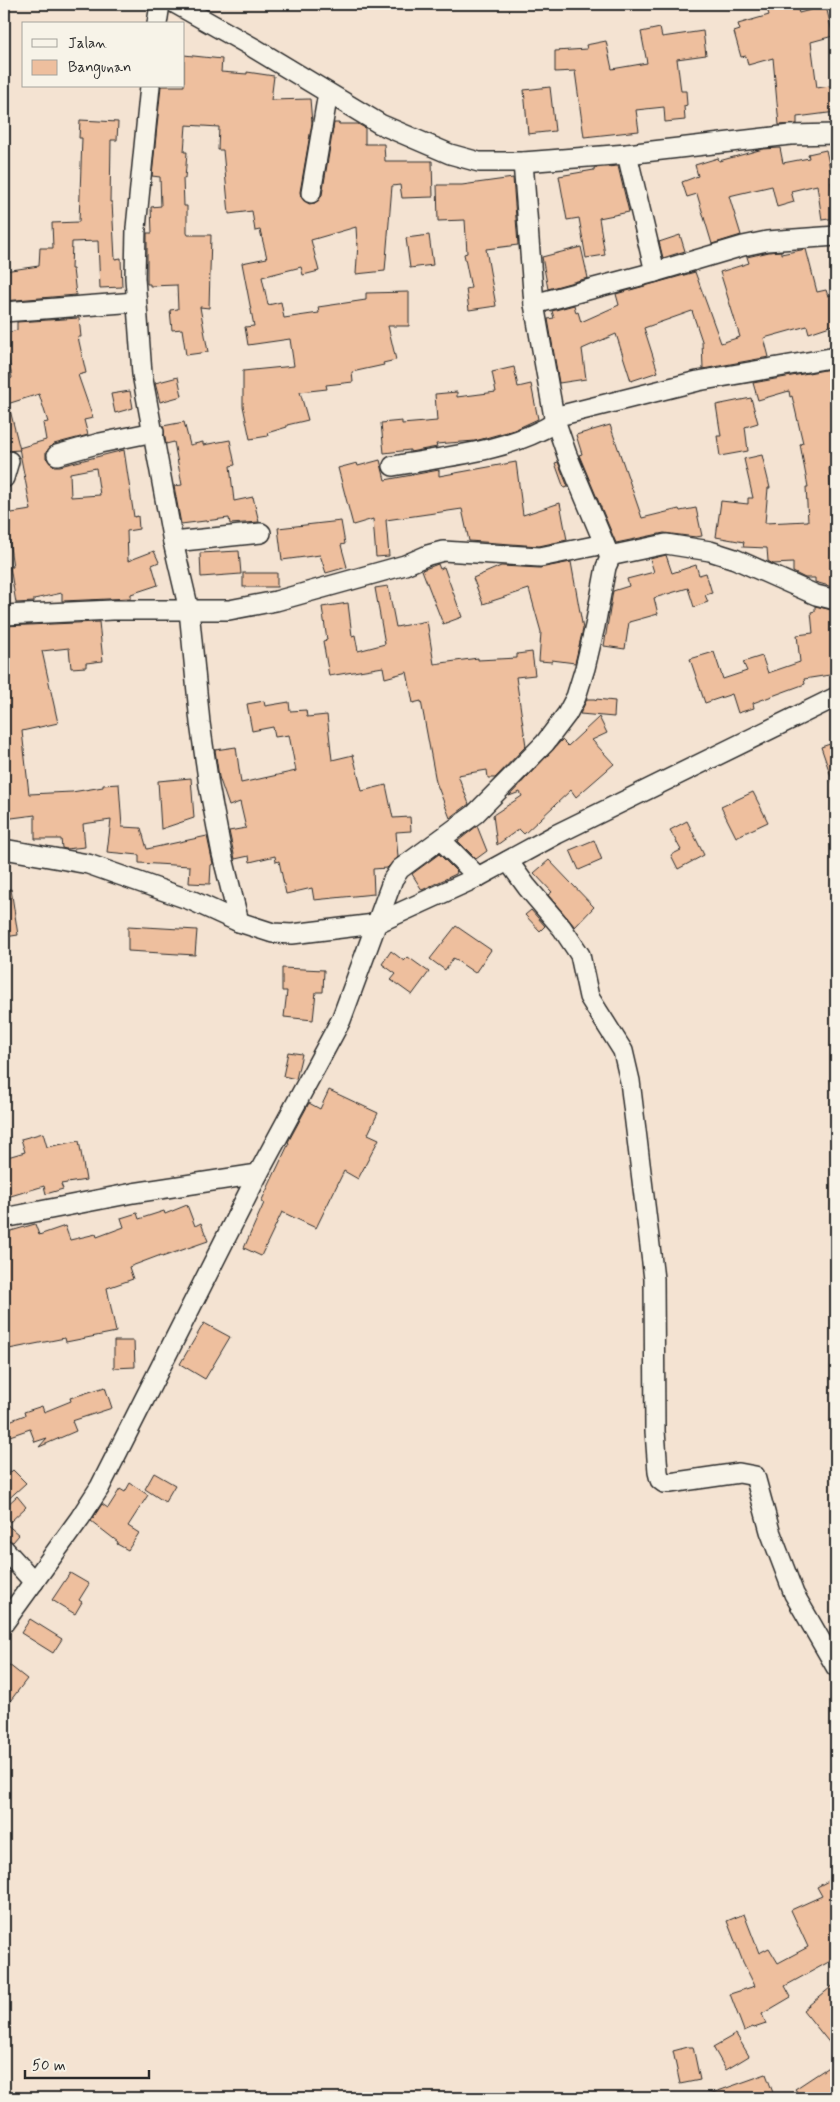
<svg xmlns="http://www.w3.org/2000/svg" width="840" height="2102" viewBox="0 0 840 2102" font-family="Mynerve,sans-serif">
<rect width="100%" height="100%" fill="#f4e3d2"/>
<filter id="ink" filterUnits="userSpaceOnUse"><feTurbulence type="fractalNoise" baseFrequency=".02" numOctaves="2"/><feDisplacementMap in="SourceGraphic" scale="10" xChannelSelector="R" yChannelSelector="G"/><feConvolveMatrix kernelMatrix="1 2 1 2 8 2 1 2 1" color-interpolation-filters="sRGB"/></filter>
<g filter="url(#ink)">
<!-- building -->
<g fill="#eebf9e" stroke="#2b2b2b" fill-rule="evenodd">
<path d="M790 4H796L799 13 826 6 833 36 811 42 817 88 836 85V112L797 117V124L779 125 773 58 748 65 746 56 741 57 734 32 740 30 738 24 769 15 767 9Z"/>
<path d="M660 28 662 37 703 31 706 55 677 59 681 91H686L687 105 684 106 685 120 665 122 664 107 636 110 639 131 584 137 575 71 555 72V51L587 49 586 45 606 41 612 69 647 63 641 32Z"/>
<path d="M184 55 222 59 221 72 247 74V72L274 76 271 100 310 99 312 123 300 192 301 197 309 204 315 203 322 195 334 123H339V124H358L365 128V144H384L385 161H432L433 197 402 198 400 185 392 186 385 271 356 274 358 243 357 244 356 227 311 240 319 271 303 275 301 267 262 277 268 305 281 302 284 318 319 313 318 307 366 300V293L409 292V326H388L396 360 383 363 384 365 352 372 353 382 326 385 327 389 300 392 308 420 287 425V427L267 433 268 436 250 439 243 406V371L294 366 290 339 248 345 245 327 254 326 242 263 267 258 260 230 255 231 252 211 229 214 223 150H218L219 127 186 125 184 152H187L185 179 183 178 184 206H187V233L188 235H211L209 308 200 307 208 352 186 355 182 329 172 330 170 310 178 309 177 285 150 286V284H147V233H152L151 207 161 206 160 177 152 176 161 86H184Z"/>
<path d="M550 87 555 131 528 134 524 90Z"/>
<path d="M80 120 118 122 117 140H111L110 202H112L115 259 121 258 122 287 100 288 98 241 72 242 71 269H73L76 295 4 301V271L39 266 40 248H53L52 223 79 222 82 138H79Z"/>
<path d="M780 148 783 163 809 158 808 154 826 150 833 182H831L835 218 822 220 817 185 791 191 794 202 777 207 772 186 729 196 741 235 712 244 697 194 687 197 682 182 698 176 695 165 718 158 719 161 763 149Z"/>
<path d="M618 166 629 212 599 218 605 255 586 258 579 218 567 220 559 176 594 170V168Z"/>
<path d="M513 178 518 245 486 249 496 306 469 310 466 289 471 288 464 254 467 253 465 220 438 221 437 185H462Z"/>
<path d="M429 235 433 265 410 268 406 238Z"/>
<path d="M680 235 685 251 663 258 659 242Z"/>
<path d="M581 247 588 278 548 289 542 257Z"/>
<path d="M806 249 817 292 826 290 828 296 836 293V324L809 333 807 326 764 338 769 357 703 369 702 341 692 311 644 328 658 372 631 381 616 334 582 349 586 379 559 383 548 319 554 318 552 311 574 305 576 313 578 312 581 322 619 305 616 294 695 272 721 343 740 337 720 272 749 263 747 257 769 252 781 251V254Z"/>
<path d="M79 318 81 337H78L86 373 78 375 93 418 84 420 88 435 54 444 46 452V458L54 466H60L124 450 134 517 138 516 139 529 127 531 128 561 154 551 159 562 152 565 158 585 131 594V598L62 601V593L34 599V602L16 603 10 567H13L5 514 31 510 19 448 46 440 43 423 48 422 39 394 4 405V381L12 378 4 334 17 330V322ZM96 468 100 495 71 497 70 473Z"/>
<path d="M514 367 518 387 531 384 538 419 514 430 475 441 436 444 437 447 410 452V450L384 453 381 423 402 421V424L437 421 435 394 457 392V397L496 392 492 372Z"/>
<path d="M836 368V392L830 393 836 412V465L829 467 834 536H836V588L815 582V578H805L793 572V563L773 564 768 561 767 548 743 547 744 542 716 537 721 501 748 504V498H753L744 459 762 455 770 488H768L765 523 808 521 806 487H808L800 444 803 443 792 396 790 397 789 391 758 400 753 383Z"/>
<path d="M178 377 182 396 160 402 155 383Z"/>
<path d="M130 391 133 408 115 413 111 394Z"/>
<path d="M751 398 758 423 745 427 748 451 720 456 717 436H721L716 405Z"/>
<path d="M4 406H9L20 450 4 451Z"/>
<path d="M184 422 190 445 203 442V445L230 440 235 465 230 466 234 501 253 497 259 522 230 524 229 518 181 524 174 486 182 485 174 442 166 444 163 426Z"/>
<path d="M610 425 642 518 679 509 680 511 696 508 702 536 696 537 664 533 616 543 579 455 582 454 576 435Z"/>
<path d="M380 460 385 480 439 470V476L516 462 523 515 560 503 567 540 539 546 469 541 462 509 386 520 389 556 376 557 373 519 353 525 338 468 357 463 358 466Z"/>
<path d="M558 462 568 487 564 488 555 463Z"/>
<path d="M341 521 345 544 341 545 347 567 326 573 320 555 282 560 278 528Z"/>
<path d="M239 551 241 574 201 577 200 553Z"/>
<path d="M666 555 672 573 696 565 699 575 706 573 712 593 705 595 708 602 694 607 688 588 654 598 658 614 629 622 625 649 604 646 613 591 629 586 627 579 654 572 650 559Z"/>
<path d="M571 562 583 629 575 663 552 660V662L539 661 541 632 529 589 483 604 473 578 501 566 540 568Z"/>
<path d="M438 564 440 569 444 567 462 617 443 624 422 570Z"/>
<rect x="243" y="573" width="34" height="14"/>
<path d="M388 586 396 627 427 621 434 664 478 658V660L517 658V654L532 652 535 675 516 677 526 746 495 778H488L487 770 458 775 469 804 450 818 436 782 421 701 413 703 407 672 385 678 383 667 329 676 323 641 327 640 322 607 348 603 352 636 355 635 358 651 385 644 375 588Z"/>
<path d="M815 606 836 611V674L804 679 805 684 753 703 754 708 738 713 732 694 705 703 690 659 714 652 723 679 747 671 743 662 762 656 768 673 800 662 797 635 813 633 811 612 815 611Z"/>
<path d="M99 622 103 661 86 663V667L71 668 69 648 42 651 58 723 22 731 29 794 72 792 103 787V785L119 784 122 827 141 828 147 849 207 836 213 864 211 865 210 884 189 883 190 866 139 863V855L107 852 111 820 83 824 85 847 66 849 62 848 61 839H35V815L4 819V626Z"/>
<path d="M587 699H595L596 701V699L615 701 614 717 580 714Z"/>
<path d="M264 701 265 706 289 702 290 711 306 710 307 717 327 715 332 760 353 755 362 791 386 785 393 818 410 817 411 831 396 832 398 857 387 868 373 869 374 894 314 900 312 888 286 894 279 861 276 862 275 856 250 862 249 856 235 859 229 831 246 828 240 802 229 806 219 777 215 750 236 747 241 783 296 771 289 735 275 737 273 727 252 731 247 704Z"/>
<path d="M599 717 607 733 592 740 614 764 576 797 571 790 524 834 519 829 497 845 493 815 522 796 520 792 509 796 562 740 568 746Z"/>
<path d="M836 742V785H834L821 747Z"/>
<path d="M191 778 194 818 161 829 158 781Z"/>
<path d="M753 792 768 822 736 837 721 807Z"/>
<path d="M687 821 704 855 678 869 671 855 681 850 670 830Z"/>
<path d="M477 826 487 851 476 859 458 841Z"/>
<path d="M594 840 602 860 579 870 570 850Z"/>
<path d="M439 854 457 872 456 874 422 890 412 874Z"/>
<path d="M549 860 594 907 575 927 548 895 552 892 534 873Z"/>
<path d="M4 889H11L18 935 5 937Z"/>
<path d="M531 910 545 926 540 931 525 915Z"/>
<path d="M128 926 197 930 195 955 128 951Z"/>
<path d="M456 926 491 950 475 973 453 958 445 970 430 959Z"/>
<path d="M391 951 404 961 408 957 429 972 412 995 391 980 396 974 382 964Z"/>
<path d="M282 968 324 970 323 992H316L313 1020 284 1017 287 991H282Z"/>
<path d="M288 1052 302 1054 296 1079 283 1076Z"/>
<path d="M329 1090 378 1113 368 1134 379 1139 358 1179 344 1171 316 1228 282 1212 261 1256 244 1248 264 1203 261 1202 289 1143 288 1142 309 1103 320 1109Z"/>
<path d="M43 1133 47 1147 79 1141 86 1180 61 1184 63 1189 46 1194 44 1186 4 1198V1158L25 1152 21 1139Z"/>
<path d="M187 1205 195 1226 201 1223 208 1241 162 1257 161 1255 129 1267 133 1279 107 1288 116 1332 66 1342 65 1338 4 1350V1233L35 1224 39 1235 65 1226 70 1240 96 1234 97 1237 124 1227 121 1218 137 1213 139 1219 164 1211 165 1214Z"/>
<path d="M204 1323 230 1337 205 1379 180 1364Z"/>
<path d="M114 1341H134L135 1367 114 1368Z"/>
<path d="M105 1387 112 1408 72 1421 76 1431 39 1447 47 1438 35 1442 30 1429 4 1438V1423L25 1415 24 1412 42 1406 44 1412 71 1401 70 1398Z"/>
<path d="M13 1470 26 1483 4 1503V1478Z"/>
<path d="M154 1473 175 1485 165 1502 145 1489Z"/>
<path d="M130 1483 148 1495 128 1526 139 1533 128 1550 117 1544 118 1542 91 1521 102 1504 108 1508 120 1489 125 1492Z"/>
<path d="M17 1496 26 1507 10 1522 4 1515V1508Z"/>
<path d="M4 1522 19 1535 13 1542 4 1538Z"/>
<path d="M70 1573 89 1584 79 1600 82 1602 75 1614 52 1600Z"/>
<path d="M30 1619 62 1639 53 1653 21 1633Z"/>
<path d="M4 1661 27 1679 4 1709Z"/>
<path d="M836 1877V1958L785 1986 791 1997 762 2014 766 2024 754 2028 753 2027 744 2031 730 1994 755 1986 743 1962 727 1921 744 1914 759 1953 769 1948 778 1963 808 1947 791 1910 822 1896 817 1887Z"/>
<path d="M836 1983V2051L803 2010Z"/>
<path d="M736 2034 749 2056 726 2070 713 2047Z"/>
<path d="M688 2047H693L700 2080 680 2084 673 2051Z"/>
<path d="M836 2062V2090L823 2098H801L795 2089Z"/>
<path d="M766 2074 775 2098H705L704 2096Z"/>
</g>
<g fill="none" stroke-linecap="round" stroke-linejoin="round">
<!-- minor casing -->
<g stroke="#2b2b2b" stroke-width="22">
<g id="minor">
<path d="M176 4 254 48 380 124 450 154 479 162H523L627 154 790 135 836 134"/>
<path d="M157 24 160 4"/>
<path d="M150 86 136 228 135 278 142 374 173 542 189 610 200 723 209 786 222 854 239 922"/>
<path d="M627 154 655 272"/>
<path d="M523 162 534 304 554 417 567 455 609 555"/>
<path d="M311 193 328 93"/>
<path d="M534 304 655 272 743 246 767 241 836 236"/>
<path d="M4 312 136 302"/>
<path d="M554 417 698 381 836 357"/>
<path d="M57 455 100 443 154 432"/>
<path d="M393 466C448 456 508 452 556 422"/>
<path d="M4 478 9 461"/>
<path d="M173 542 261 533"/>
<path d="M4 615 113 610H229L276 601 405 565 428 555 443 551 540 557 604 544"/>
<path d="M441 840 478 877"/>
<path d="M4 849 88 864 193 901 239 922 273 933 292 934 375 924 478 877 557 834 836 697"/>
<path d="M508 861 527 887 562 928 580 955 589 997 623 1051 630 1081 654 1279 655 1431 658 1472 660 1480 664 1483H670L739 1473 755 1476 770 1531 794 1594 836 1667"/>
<path d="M4 1218 133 1193 258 1174"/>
<path d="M4 1549 34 1582"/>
<path d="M4 1623 80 1518 100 1487 258 1174 341 1020 393 879 400 869 475 814 545 743 567 714 576 697 585 668 595 626 606 567 610 558 614 555 666 544 710 551 735 559 816 595 836 600"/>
</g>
</g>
<!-- minor -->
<use href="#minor" stroke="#f7f3e8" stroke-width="19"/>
</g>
</g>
<!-- margin -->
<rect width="840" height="2102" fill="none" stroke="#f7f3e8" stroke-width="20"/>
<rect x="10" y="10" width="820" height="2082" fill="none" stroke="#2b2b2b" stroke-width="2" filter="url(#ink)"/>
<!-- legend -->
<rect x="22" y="22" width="162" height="65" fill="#f7f3e8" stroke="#a5a39c"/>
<rect x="32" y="39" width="25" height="8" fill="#f7f3e8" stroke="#a5a39c"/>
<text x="68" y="48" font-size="15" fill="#2b2b2b">Jalan</text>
<rect x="32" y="60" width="25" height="15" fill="#eebf9e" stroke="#a5a39c"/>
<text x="68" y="72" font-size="15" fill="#2b2b2b">Bangunan</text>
<!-- scale -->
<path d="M25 2070v8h124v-8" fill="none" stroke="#2b2b2b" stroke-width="2.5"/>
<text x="32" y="2070" font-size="15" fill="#2b2b2b" stroke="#f7f3e8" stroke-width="4" paint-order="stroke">50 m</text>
</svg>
